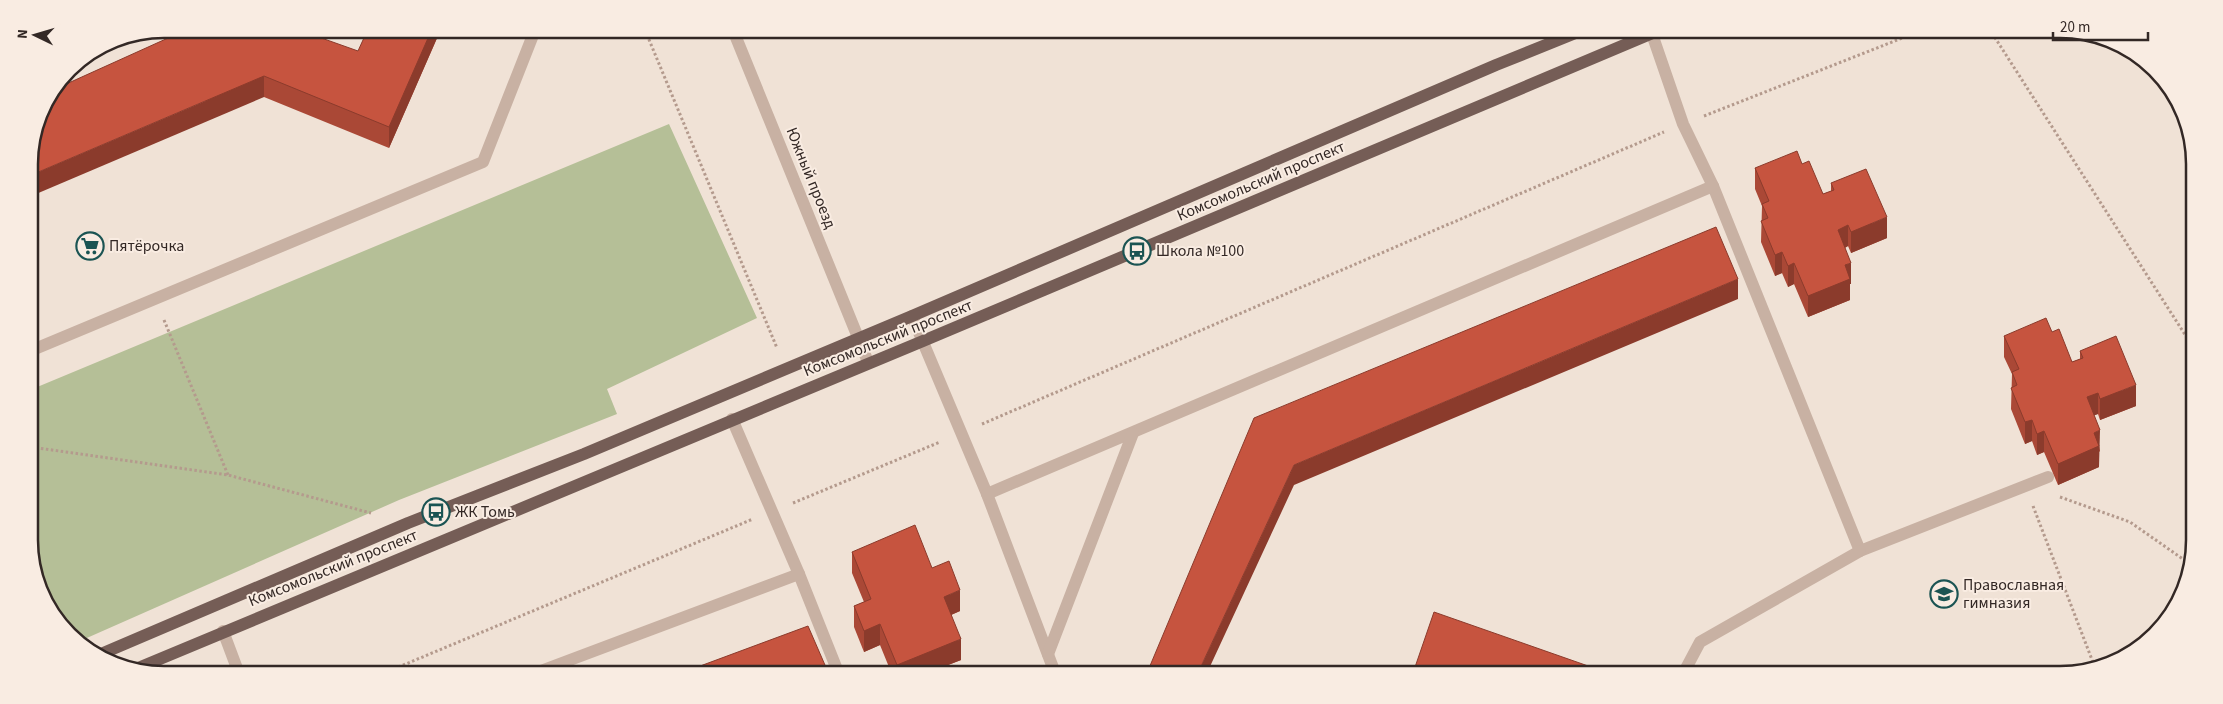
<svg xmlns="http://www.w3.org/2000/svg" width="2223" height="704" viewBox="0 0 2223 704" font-family="'Source Sans 3',sans-serif">
<rect width="100%" height="100%" fill="#f0e2d6"/>
<!-- green -->
<path fill="#b5bf97" d="M669 124 757 318 607 389 617 414 399 500 80 641 62 630 31 567 30 390Z"/>
<g fill="none" stroke-linecap="round" stroke-linejoin="round">
<!-- path -->
<g stroke="#b49a8d" stroke-width="3" stroke-dasharray="2.5 2.5" stroke-linecap="butt">
<path d="M645 30 777 348"/>
<path d="M1992 33 2191 344"/>
<path d="M1704 116 1915 33"/>
<path d="M164 320 228 475"/>
<path d="M982 424 1664 132"/>
<path d="M31 447 228 475 371 513"/>
<path d="M2060 497 2130 522 2190 564"/>
<path d="M793 503 940 442"/>
<path d="M2033 506 2094 665"/>
<path d="M389 671 753 519"/>
</g>
<!-- minor -->
<g stroke="#c8b1a3" stroke-width="12">
<path d="M733 30 868 362"/>
<path d="M1652 34 1683 124 1713 186 1860 551 2048 477"/>
<path d="M912 316 987 494 1055 673"/>
<path d="M30 351 483 162 535 30"/>
<path d="M987 494 1713 186"/>
<path d="M799 574 838 672"/>
<path d="M223 631 238 671"/>
<path d="M1048 654 1133 433"/>
<path d="M538 672 799 574 732 419"/>
<path d="M1683 674 1700 642 1860 551"/>
</g>
<!-- major -->
<g stroke="#755d56" stroke-width="12">
<path d="M101 654 408 523 584 454 912 316 1496 65 1578 32"/>
<path d="M131 671 923 341 1655 32"/>
</g>
</g>
<!-- wall -->
<g fill="#aa4836">
<path d="M441 29 389 148 264 97 39 112 358 51Z"/>
<path d="M1802 164 1823 194 1831 191V183L1887 238 1851 253 1848 246 1845 248 1851 284H1850V300L1808 317 1794 284 1788 287 1782 273 1775 276 1761 242 1762 206 1755 189V168Z"/>
<path d="M2052 332 2072 362 2080 359V351L2136 406 2100 420 2098 414 2094 415 2100 451 2099 452V467L2058 485 2044 452 2037 455 2032 441 2025 444 2011 409 2012 374 2004 357V336Z"/>
<path d="M852 552 932 568 960 611 951 615 961 660 930 672H891L880 645 864 652 854 627V606L864 602 852 573Z"/>
</g>
<!-- shaded-wall -->
<g fill="#8b3b2c">
<path d="M432 29H441L389 148V127Z"/>
<path d="M264 76V97L29 197V176Z"/>
<path d="M1887 217V238L1851 253V232Z"/>
<path d="M1848 225V246L1838 251V230Z"/>
<path d="M1782 252V273L1775 276V255Z"/>
<path d="M1794 263V284L1788 287V266Z"/>
<path d="M1851 263V284H1850V300L1808 317V296L1845 265Z"/>
<path d="M1738 279V299L1294 485 1207 673H1198L1294 465Z"/>
<path d="M2136 385V406L2100 420V399Z"/>
<path d="M2098 393V414L2087 418V397Z"/>
<path d="M2032 420V441L2025 444V422Z"/>
<path d="M2100 430 2099 467 2058 485V464L2094 433Z"/>
<path d="M2044 431V452L2037 455V434Z"/>
<path d="M960 590V611L944 618V597Z"/>
<path d="M880 624V645L864 652V631Z"/>
<path d="M961 639V660L930 672H897V665Z"/>
</g>
<!-- building -->
<g fill="#c6543f" stroke="#8b3b2c">
<path d="M188 29H296L358 51 368 29H432L389 127 264 76 29 176V155L39 112 53 90Z"/>
<path d="M1797 151 1802 164 1809 161 1823 194 1834 190 1831 183 1866 169 1887 217 1851 232 1848 225 1838 230 1851 263 1845 265 1850 279 1808 296 1794 263 1788 266 1782 252 1775 255 1761 221 1768 218 1762 204 1769 201 1755 168Z"/>
<path d="M1716 227 1738 279 1294 465 1198 673H1147L1254 418Z"/>
<path d="M2046 318 2052 332 2059 329 2072 362 2083 358 2080 351 2116 336 2136 385 2100 399 2098 393 2087 397 2100 430 2094 433 2099 446 2058 464 2044 431 2037 434 2032 420 2025 422 2011 388 2017 385 2012 372 2019 369 2004 336Z"/>
<path d="M915 525 932 568 949 561 960 590 944 597 961 639 897 665 880 624 864 631 854 606 871 599 852 552Z"/>
<path d="M1434 612 1611 674 1413 673Z"/>
<path d="M808 626 828 672H684Z"/>
</g>
<!-- icons -->
<defs>
<g id="supermarket-ring" transform="scale(1.4375)"><circle r="9.5" fill="#f9ece2" stroke="#1b5453" stroke-width="1.5"/><path d="M-6-5.5h2.5l.6 2H6L4.5 2H-2.5L-4.4-4H-6ZM-1.5 3.2a1.3 1.3 0 1 0 .1 0ZM3 3.2a1.3 1.3 0 1 0 .1 0Z" fill="#1b5453"/></g>
<g id="bus-ring" transform="scale(1.4375)"><circle r="9.5" fill="#f9ece2" stroke="#1b5453" stroke-width="1.5"/><path d="M-5-6H5V4H4V6H2V4H-2V6H-4V4H-5ZM-3.5-4V0h7V-4ZM-3.5 1.2v1.5H-2V1.2ZM2 1.2v1.5H3.5V1.2Z" fill="#1b5453"/></g>
<g id="school-ring" transform="scale(1.4375)"><circle r="9.5" fill="#f9ece2" stroke="#1b5453" stroke-width="1.5"/><path d="M0-5L7-2L0 1L-7-2ZM-4 1L0 2.5L4 1V4Q0 6-4 4Z" fill="#1b5453"/></g>
</defs>
<g fill-rule="evenodd">
<use href="#supermarket-ring" x="90" y="246"/>
<use href="#bus-ring" x="1137" y="251"/>
<use href="#bus-ring" x="436" y="512"/>
<use href="#school-ring" x="1944" y="594"/>
</g>
<g text-anchor="middle" dominant-baseline="central" stroke-width="4" stroke-linejoin="round" paint-order="stroke">
<!-- street labels -->
<g font-size="16" fill="#332825" stroke="#f9ece2">
<text transform="translate(811 178) rotate(68)">Южный проезд</text>
<text transform="translate(1261 181) rotate(-23)">Комсомольский проспект</text>
<text transform="translate(888 338) rotate(-22)">Комсомольский проспект</text>
<text transform="translate(333 568) rotate(-22)">Комсомольский проспект</text>
</g>
<!-- poi labels -->
<g font-size="16" fill="#332825" stroke="#f9ece2" text-anchor="start">
<text x="109" y="246">Пятёрочка</text>
<text x="1156" y="251">Школа №100</text>
<text x="455" y="512">ЖК Томь</text>
<text x="1963" y="585">Православная<tspan x="1963" dy="18">гимназия</tspan></text>
</g>
</g>
<!-- crop -->
<path d="M0 0H2223V704H0ZM164 38H2060A126 126 0 0 1 2186 164V540A126 126 0 0 1 2060 666H164A126 126 0 0 1 38 540V164A126 126 0 0 1 164 38Z" fill="#f9ece2" fill-rule="evenodd"/>
<path fill="none" stroke="#332825" stroke-width="2.5" d="M164 38H2060A126 126 0 0 1 2186 164V540A126 126 0 0 1 2060 666H164A126 126 0 0 1 38 540V164A126 126 0 0 1 164 38Z"/>
<!-- north arrow -->
<g transform="translate(35 35) rotate(275)" stroke="#f9ece2" stroke-width="4" paint-order="stroke">
<path d="M0-4L9 19L0 12L-9 19Z" fill="#332825"/>
<text y="-8" font-size="14" font-weight="bold" text-anchor="middle" fill="#332825">N</text>
</g>
<!-- scale -->
<path d="M2053 32v8h95v-8" fill="none" stroke="#332825" stroke-width="2.5"/>
<text x="2060" y="32" font-size="15" fill="#332825" stroke="#f9ece2" stroke-width="4" paint-order="stroke">20 m</text>
</svg>
